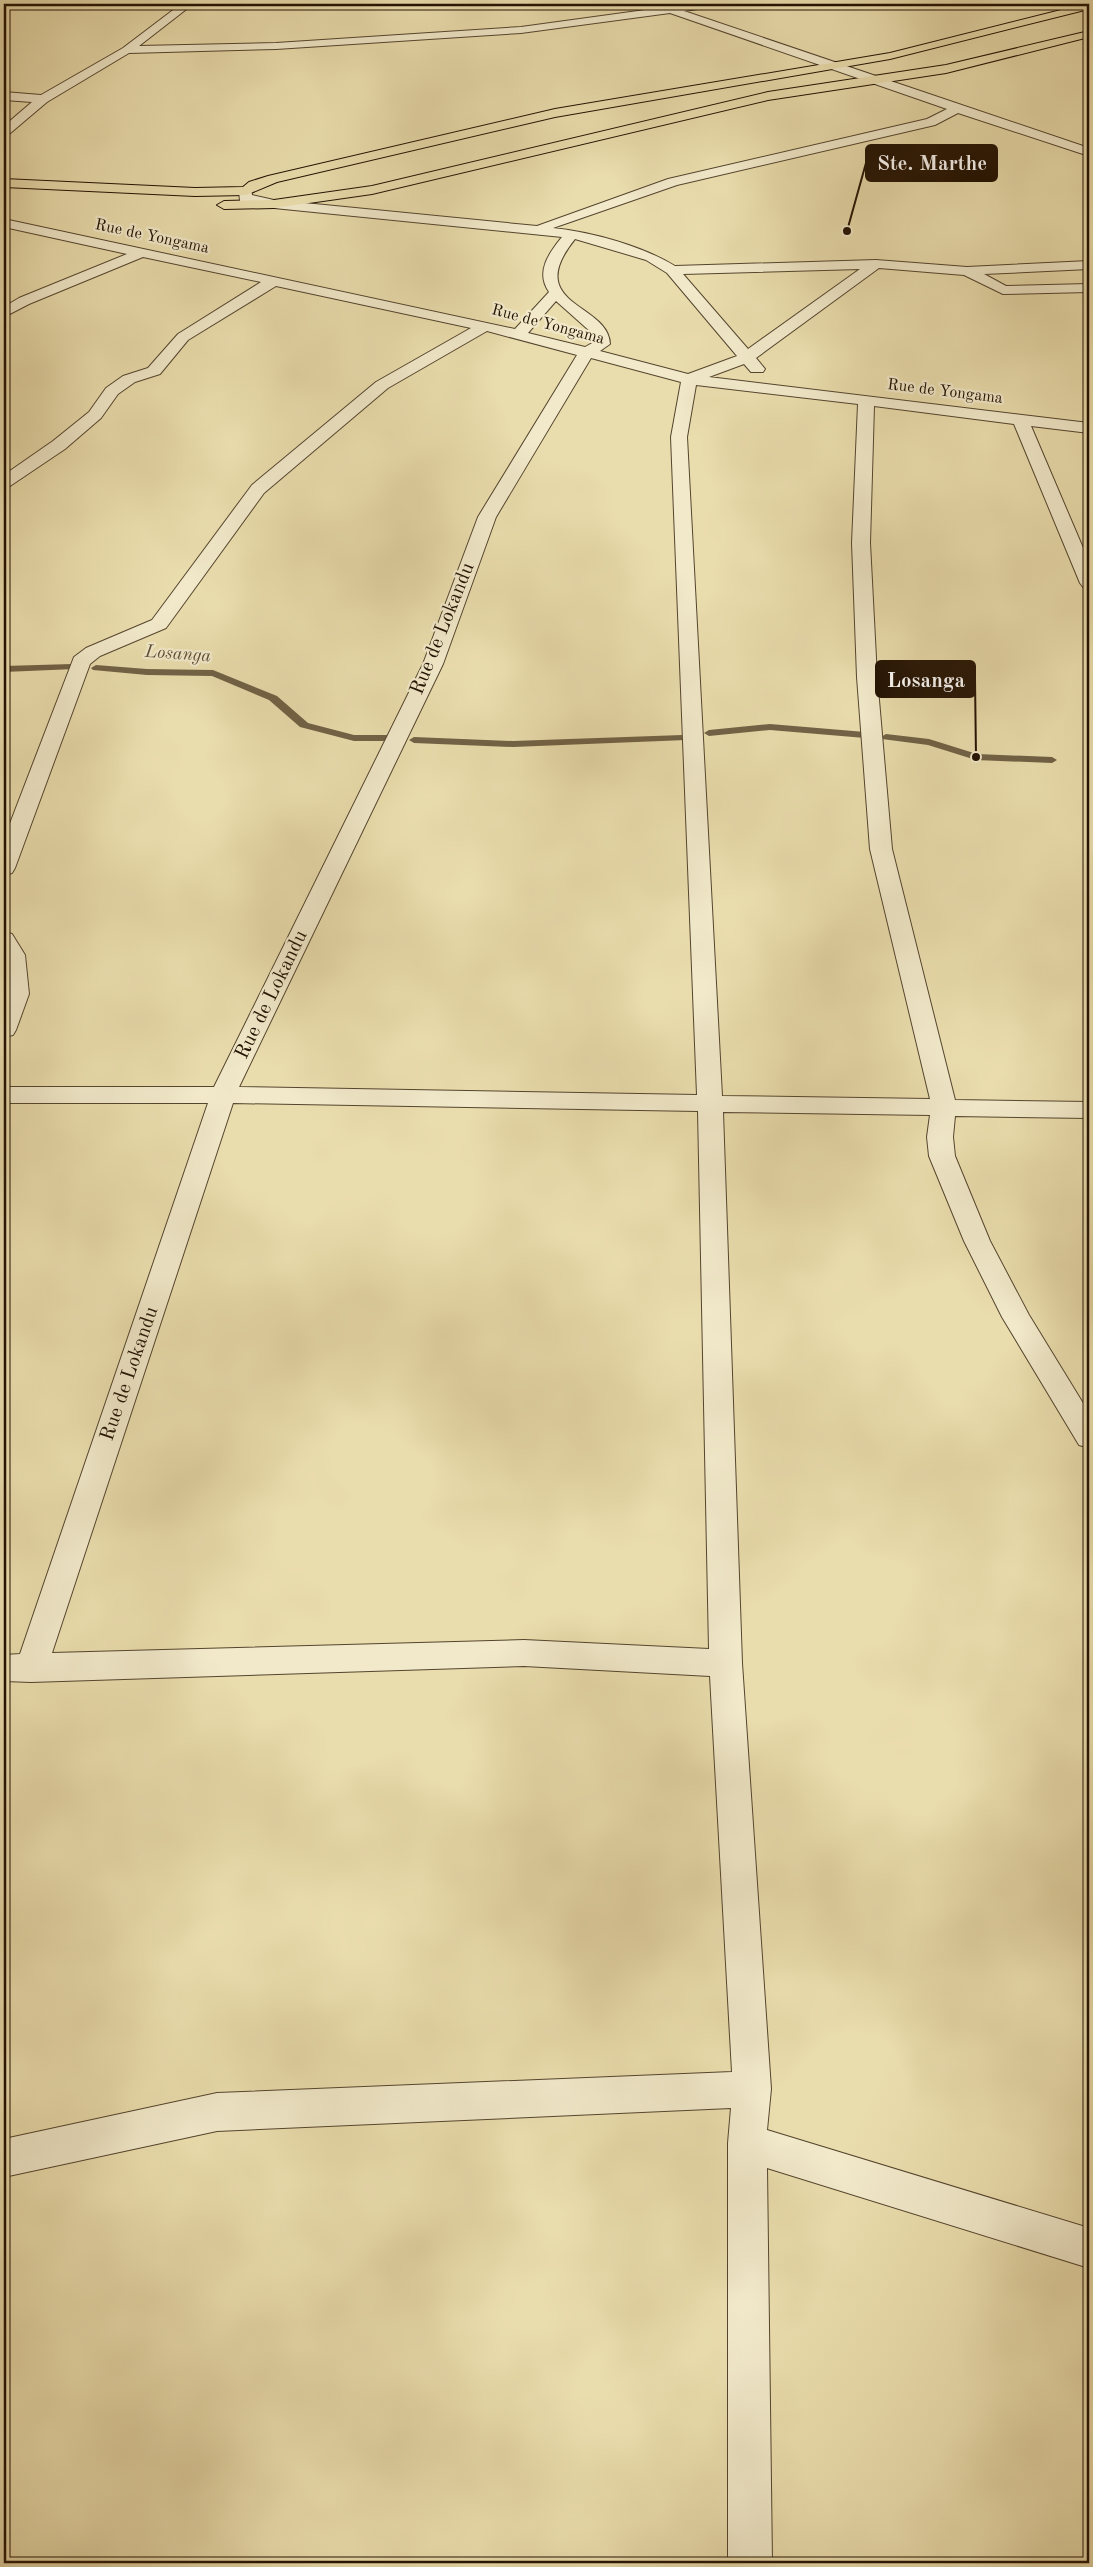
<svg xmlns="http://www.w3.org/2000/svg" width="1093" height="2567" viewBox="0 0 1093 2567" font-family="'Old Standard TT',serif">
<rect width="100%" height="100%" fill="#eaddad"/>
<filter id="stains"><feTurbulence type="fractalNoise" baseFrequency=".004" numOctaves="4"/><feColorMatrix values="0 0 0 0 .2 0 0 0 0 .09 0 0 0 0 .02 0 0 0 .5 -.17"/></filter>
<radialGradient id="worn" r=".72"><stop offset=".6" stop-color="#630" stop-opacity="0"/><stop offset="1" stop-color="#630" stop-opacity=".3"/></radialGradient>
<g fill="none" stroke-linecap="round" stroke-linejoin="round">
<!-- stream -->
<g fill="#716246" fill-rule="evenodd">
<path d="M72 664 77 667 75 669 4 672V666Z"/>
<path d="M96 665 147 669 213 670 277 696 308 723 354 735H391L396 738 391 741H354L300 727 269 700 212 676 147 675 93 670 91 668Z"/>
<path d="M770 724 865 732 870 735 865 738 770 730 709 736 704 733 709 730Z"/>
<path d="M886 734 929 739 977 754 1052 757 1057 760 1052 763 976 760 928 745 882 739 881 737Z"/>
<path d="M682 735 687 738 686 740 513 747 414 743 409 740 414 737 513 741Z"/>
</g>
<!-- minor casing -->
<g stroke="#54452e" stroke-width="2">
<g id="minor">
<path d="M181 4H193L139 46 276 43 521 27 689 4H716L711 7 684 11 1089 148V156L958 113 935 125 677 185 553 228C592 232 642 246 675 266L876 260 967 267 1089 261V269L984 274 1006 286 1089 284V292L1003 294 964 275 879 268 756 358 765 369 763 372H751L744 364 709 377 1089 423V433L1031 426 1089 562V588L1083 587 1080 583 1014 424 874 406 870 543 877 677 892 849 955 1100 1089 1102V1118L955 1116 953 1137 955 1156 990 1241 1029 1315 1089 1413V1448L1079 1445 1002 1317 964 1241 929 1156 927 1137 930 1115 723 1112 742 1663 771 2089 767 2130 1089 2228V2268L767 2168 772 2563H728V2143L731 2108 217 2131 4 2177V2139L217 2093 732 2072 710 1676 524 1666 31 1682 4 1681V1655L20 1654 208 1103H4V1087H214L423 664 478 517 577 355 487 331 388 388 264 493 166 628 100 656 90 664 15 868 12 873 4 875V839L74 657 86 648 152 620 252 485 376 382 471 328 276 286 188 340 160 374 135 382 118 394 101 418 65 449 10 486 4 487V475L53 441 89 412 106 388 123 376 148 368 178 334 261 282 143 257 29 304 4 317V307L19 298 127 254 4 227V219L515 329 549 292C535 272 549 253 562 237L274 208 240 201 239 191 246 187 251 188 252 195 274 200 537 226 668 179 927 119 947 109 670 13 521 33 276 49 129 53 47 102 8 135 4 136V126L32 102 4 100V92L41 95 123 48ZM575 239 646 260 667 273 737 356 688 374 600 351 610 344C609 303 521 306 575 239ZM860 269 748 349 683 274ZM556 301 592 333 594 342 585 347 528 333ZM591 358 681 382 671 437 697 1095 239 1087 443 664 496 517ZM696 385 858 404 852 543 857 677 870 849 930 1099 722 1096 687 437ZM233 1103 698 1111 709 1649 524 1640 52 1653Z"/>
<path d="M4 932 12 934 25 955 29 994 16 1030 13 1035 4 1037Z"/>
</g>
</g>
<!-- primary casing -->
<g stroke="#221203" stroke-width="2">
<g id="primary">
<path d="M1085 4H1089V9L890 59 555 117 277 182 246 195 195 196 4 187V179L195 188 243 187 249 182 268 176 555 109 890 53Z"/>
<path d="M1089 31V37L946 73 768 100 372 194 274 208 224 209 217 205 224 201 274 200 372 186 768 92 946 65Z"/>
</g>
</g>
<!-- minor -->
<use href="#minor" fill="#f1e9ca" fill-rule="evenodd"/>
<!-- primary -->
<use href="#primary" fill="#eaddad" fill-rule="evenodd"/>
<!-- rail -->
<path stroke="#221203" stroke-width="2" stroke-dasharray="4 4" stroke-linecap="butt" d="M4 10 15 4"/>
</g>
<g text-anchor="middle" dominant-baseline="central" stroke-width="4.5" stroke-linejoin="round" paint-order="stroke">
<!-- far-street labels -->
<g font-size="16" fill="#221203" stroke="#f1e9ca">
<text transform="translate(152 237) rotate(12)">Rue de Yongama</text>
<text transform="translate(548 325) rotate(15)">Rue de Yongama</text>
<text transform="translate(945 392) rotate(7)">Rue de Yongama</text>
</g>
<!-- far-water labels -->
<g font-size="18" font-style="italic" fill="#5d4e35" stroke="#f1e9ca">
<text transform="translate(178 654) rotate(4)">Losanga</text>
</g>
<!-- street labels -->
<g font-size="20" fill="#221203" stroke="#f1e9ca">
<text transform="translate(443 629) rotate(-68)">Rue de Lokandu</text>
<text transform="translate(272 995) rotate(-64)">Rue de Lokandu</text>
<text transform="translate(130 1374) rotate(-71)">Rue de Lokandu</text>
</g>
</g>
<!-- callouts -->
<path fill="none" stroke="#221203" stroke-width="2" d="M847 231L866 163M976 757L975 679"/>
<g fill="#221203" stroke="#f1e9ca" stroke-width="2">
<circle cx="847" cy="231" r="5"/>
<circle cx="976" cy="757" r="5"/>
</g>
<g fill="#221203" stroke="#221203" stroke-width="2">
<rect x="866" y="145" width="131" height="36" rx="5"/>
<rect x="876" y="661" width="99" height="36" rx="5"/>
</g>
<g font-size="21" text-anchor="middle" font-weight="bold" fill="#fff">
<text x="932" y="170">Ste. Marthe</text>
<text x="926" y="687">Losanga</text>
</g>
<!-- margin -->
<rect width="1093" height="2567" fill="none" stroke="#eaddad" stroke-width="20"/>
<rect x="5" y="5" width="1083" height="2557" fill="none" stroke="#221203" stroke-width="2.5"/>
<rect x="10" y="10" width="1073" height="2547" fill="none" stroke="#221203"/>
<rect width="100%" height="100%" filter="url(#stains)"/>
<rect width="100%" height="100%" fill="url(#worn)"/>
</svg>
